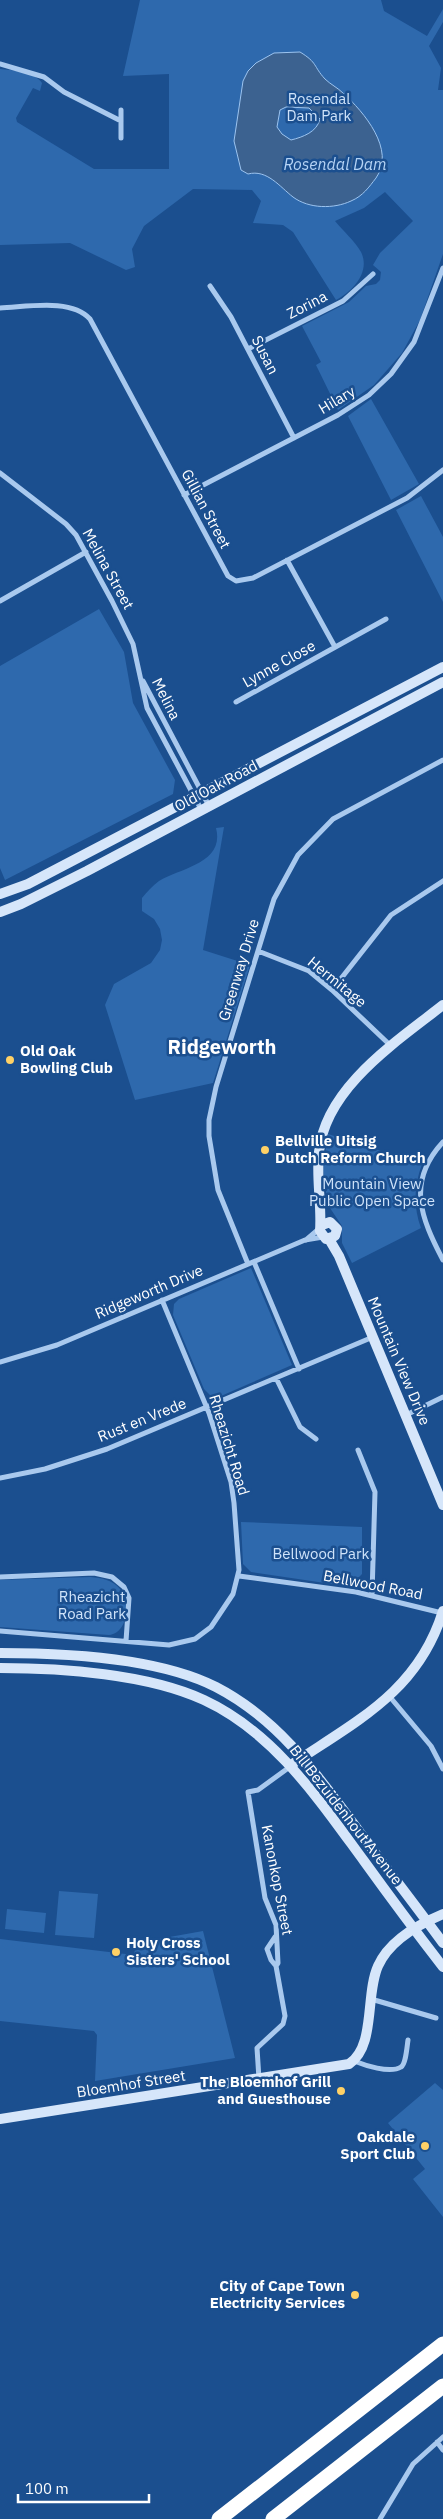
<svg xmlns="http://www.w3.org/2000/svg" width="443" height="2519" viewBox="0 0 443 2519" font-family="'IBM Plex Sans',sans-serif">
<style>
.green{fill:#2e69ad}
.water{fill:#3c6290;stroke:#9cc4f0;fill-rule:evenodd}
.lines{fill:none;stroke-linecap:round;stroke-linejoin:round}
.street{stroke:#a9c9ee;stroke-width:5}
.secondary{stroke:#d6e6fa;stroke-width:10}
.highway{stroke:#fff;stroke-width:15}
.poi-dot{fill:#ffd166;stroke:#1b4f8f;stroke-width:2}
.labels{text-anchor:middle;stroke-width:5;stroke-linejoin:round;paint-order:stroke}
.park-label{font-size:15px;fill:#cfe3fa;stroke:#1b4f8f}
.street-label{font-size:15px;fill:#fff;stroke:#1b4f8f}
.poi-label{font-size:15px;font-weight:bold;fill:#fff;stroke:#1b4f8f;text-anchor:start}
.water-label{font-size:16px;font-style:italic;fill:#b5d3f5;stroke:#1b4f8f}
.district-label{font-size:20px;font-weight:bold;fill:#fff;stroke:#1b4f8f}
</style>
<rect width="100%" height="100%" fill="#1b4f8f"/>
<path class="green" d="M140,0H381L384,11L427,36L443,9V22L429,46L441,68L438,90H443V254L420,320L402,353L374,385L338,410L316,365L321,362L302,326L349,302L366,286L376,284L380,280L381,272L373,265L380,253L413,221L385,192L364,208L335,221C343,231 355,241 361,252C371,272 352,292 336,300L293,232L283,225L253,223L261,201L252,190L193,189L144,226L132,249L135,267L126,270L70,243L0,245V69C12,70 35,72 42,83L40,91L33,88L16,118L17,122L94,169H169V74L123,76Z
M371,399L419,484L391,500L348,416Z
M421,496L443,537V602L396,510Z
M99,609L124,652L133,703L175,780L173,794L5,880L0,868V666Z
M224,827L203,950L250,965L213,1083L135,1100L105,1005L114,984L151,963L160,950L162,940L160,929L154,919L142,911V898C147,892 152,886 159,881C181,868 225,863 216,828Z
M328,1134L422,1164C414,1186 413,1206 421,1228L352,1263L342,1243V1226L330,1208L326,1192L323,1168Z
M251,1268L292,1365L221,1396H211L204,1389L173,1315L174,1304L179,1299Z
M241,1522L362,1527V1574L353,1583L352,1587L251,1572L243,1564Z
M91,1577C101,1578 113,1580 120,1589C131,1602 128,1633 109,1635L0,1627V1580Z
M59,1891L98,1894L94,1938L55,1935Z
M7,1909L46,1913L44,1933L5,1929Z
M203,1931L235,2058L95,2081L97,2035L94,2031L0,2021V1939L134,1955L136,1943Z
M435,2083L443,2090V2217L413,2179L425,2169L388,2123Z"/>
<path class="water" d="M300,52C318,63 313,66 325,79C330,84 338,88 343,93C364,112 396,150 376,178C369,187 363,196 351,201C334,209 309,209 293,197C280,187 267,169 248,174L241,170L234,141L243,81L248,71L256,63L274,53ZM286,107L309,108L320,119C317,132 303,137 291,140L282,134L277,127L280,110Z"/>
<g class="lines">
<path class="street" d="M0,64L44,77L64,92L121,121
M121,138V110
M210,286L231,317L294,438
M0,308C27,307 71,298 90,319L228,576L236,581L253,578L407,498L443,470
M248,349L343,301L373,274
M0,473L66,524L76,535L112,601L133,644L147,708L202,811
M184,495L338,415L369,395L391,374L414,342L443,268
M287,560L335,647
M0,601L86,552
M143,681L209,806
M236,702L386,619
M258,951L309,971L332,990L391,1046
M332,990L391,915L443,881
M443,1142C406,1182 421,1218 443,1260
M306,1240L320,1228
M254,1262L299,1369
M248,1264L218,1190L209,1136V1120L216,1087L274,899L298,855L333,819L443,760
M0,1362L57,1345L305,1240L323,1237
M276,1378L300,1427L316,1439
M406,1415L443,1397
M358,1450L375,1492L372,1595
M0,1478L45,1469L107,1449L373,1337
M239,1576L356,1592L442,1613
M0,1577L94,1573L112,1577L124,1587L129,1598L126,1641
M0,1631L169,1645L195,1639L211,1627L233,1594L239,1570L234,1503L231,1482L209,1413L162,1300
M390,1697L431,1746L443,1769
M275,1937L267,1949L271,1960L276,1966
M371,1999L436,2018
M354,2061C364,2065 390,2074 401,2067C406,2064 407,2046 408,2040
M259,2079L257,2048L283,2024L285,2016L276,1966L278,1963L276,1925L265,1898L248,1792L258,1790L291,1766
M437,2442L443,2450
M380,2519L413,2464L443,2437"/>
<path class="secondary" d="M0,894L28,884L443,667
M0,912L21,904L87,871L443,682
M322,1225L330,1222L337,1229L335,1236L326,1239L320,1231C322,1205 316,1179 319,1152C325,1088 396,1042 443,1005
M329,1239L339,1256L443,1505
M0,1653C64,1653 159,1658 216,1687C280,1720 319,1777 361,1834C388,1870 416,1906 443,1943
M0,1668C62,1668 148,1674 204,1700C275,1733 319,1800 364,1861C390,1897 416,1932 443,1967
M291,1765C356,1721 418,1692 443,1611
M0,2119L349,2064C376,2046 365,1995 378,1966C389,1941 419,1924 443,1914"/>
<path class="highway" d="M219,2519L443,2344
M273,2519L443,2386"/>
</g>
<g class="poi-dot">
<circle cx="10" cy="1060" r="5"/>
<circle cx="265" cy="1150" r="5"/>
<circle cx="116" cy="1952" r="5"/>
<circle cx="341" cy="2091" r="5"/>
<circle cx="425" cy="2146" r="5"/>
<circle cx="355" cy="2295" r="5"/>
</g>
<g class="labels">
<g class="park-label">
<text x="319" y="104">Rosendal<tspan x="319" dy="17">Dam Park</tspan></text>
<text x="372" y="1189">Mountain View<tspan x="372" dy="17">Public Open Space</tspan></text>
<text x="321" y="1559">Bellwood Park</text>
<text x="92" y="1602">Rheazicht<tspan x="92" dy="17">Road Park</tspan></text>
</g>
<g class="street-label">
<text transform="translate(307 305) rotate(-27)" y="5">Zorina</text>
<text transform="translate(265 355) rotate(63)" y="5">Susan</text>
<text transform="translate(337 400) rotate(-31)" y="5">Hilary</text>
<text transform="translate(206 509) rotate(62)" y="5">Gillian Street</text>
<text transform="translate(108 569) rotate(61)" y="5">Melina Street</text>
<text transform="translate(279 664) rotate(-29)" y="5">Lynne Close</text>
<text transform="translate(166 699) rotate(63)" y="5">Melina</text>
<text transform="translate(216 786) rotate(-28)" y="5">Old Oak Road</text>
<text transform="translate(239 970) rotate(-73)" y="5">Greenway Drive</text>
<text transform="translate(337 982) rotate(39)" y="5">Hermitage</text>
<text transform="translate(149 1292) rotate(-23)" y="5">Ridgeworth Drive</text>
<text transform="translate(399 1361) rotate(67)" y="5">Mountain View Drive</text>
<text transform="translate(142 1420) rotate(-22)" y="5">Rust en Vrede</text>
<text transform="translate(229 1445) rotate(73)" y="5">Rheazicht Road</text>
<text transform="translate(373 1585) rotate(11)" y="5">Bellwood Road</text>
<text transform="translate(346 1815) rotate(52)" y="5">Bill Bezuidenhout Avenue</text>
<text transform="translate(277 1880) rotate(79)" y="5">Kanonkop Street</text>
<text transform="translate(131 2084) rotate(-9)" y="5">Bloemhof Street</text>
</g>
<g class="poi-label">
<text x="20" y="1056">Old Oak<tspan x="20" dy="17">Bowling Club</tspan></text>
<text x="275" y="1146">Bellville Uitsig<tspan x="275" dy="17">Dutch Reform Church</tspan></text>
<text x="126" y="1948">Holy Cross<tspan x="126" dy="17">Sisters' School</tspan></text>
<text x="331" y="2087" text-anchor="end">The Bloemhof Grill<tspan x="331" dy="17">and Guesthouse</tspan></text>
<text x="415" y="2142" text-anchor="end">Oakdale<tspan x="415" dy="17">Sport Club</tspan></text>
<text x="345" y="2291" text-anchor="end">City of Cape Town<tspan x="345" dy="17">Electricity Services</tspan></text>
</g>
<g class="water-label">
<text x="335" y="170">Rosendal Dam</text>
</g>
<g class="district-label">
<text x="222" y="1054">Ridgeworth</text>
</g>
</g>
<path d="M18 2494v8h131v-8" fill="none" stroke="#ffffff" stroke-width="2.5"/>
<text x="25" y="2494" font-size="15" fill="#ffffff" stroke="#1b4f8f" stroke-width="4" paint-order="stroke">100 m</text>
</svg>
